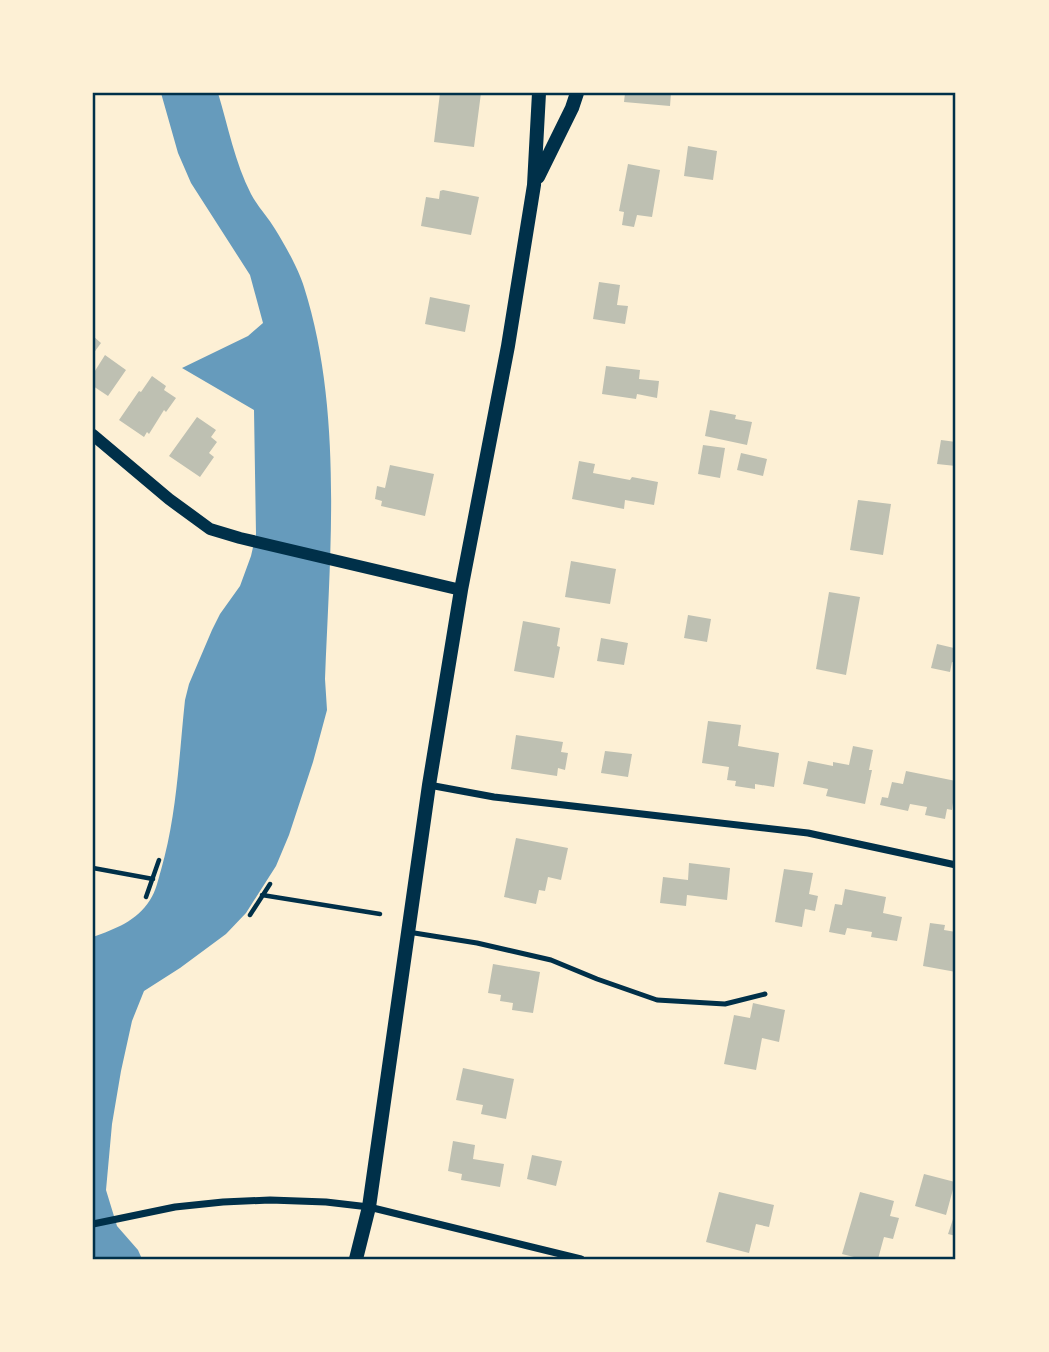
<svg xmlns="http://www.w3.org/2000/svg" width="1049" height="1352" viewBox="0 0 1049 1352" font-family="Manrope,sans-serif">
<style>
.water{fill:#669bbc}
.building{fill:#bec0b2}
.lines{fill:none;stroke-linecap:round;stroke-linejoin:round}
.path{stroke:#003049;stroke-width:4.5}
.service{stroke:#003049;stroke-width:5}
.minor{stroke:#003049;stroke-width:7}
.tertiary{stroke:#003049;stroke-width:12}
.secondary{stroke:#003049;stroke-width:14}
.neatline{fill:none;stroke:#003049;stroke-width:2.5}
</style>
<rect width="100%" height="100%" fill="#fdf0d5"/>
<path class="water" d="M161,93H218C228,126 235,163 251,194C258,207 268,217 275,229C285,245 299,270 304,287C343,410 330,551 325,679L327,710L313,762L289,835L276,866L246,913L226,934L180,968L144,991L132,1021L121,1071L112,1124L106,1190L117,1226L138,1250L142,1259H93V937C115,929 137,921 150,900C156,891 158,880 161,870C177,815 179,756 185,700L189,684L212,630L220,614L240,586L251,556L256,534L254,410L182,368L248,336L263,323L250,275L191,183L178,153Z"/>
<path class="building" d="M440,93H481L474,147L434,142Z
M625,93H671L670,106L624,102Z
M688,146L717,151L713,180L684,176Z
M628,164L660,170L652,217L637,215L634,227L622,225L624,212L619,211Z
M443,190L479,197L471,235L421,226L426,197L439,199L440,191Z
M599,282L620,285L617,305L628,306L625,324L593,319Z
M430,297L470,305L465,332L425,324Z
M93,336L101,343L93,354Z
M105,355L126,370L108,396L93,386V374Z
M606,366L640,370L639,379L659,381L657,398L637,394L636,399L602,394Z
M152,376L166,386L164,390L176,398L166,412L164,410L149,434L147,432L144,437L119,420L139,391L141,392Z
M710,410L736,415L735,419L752,422L747,445L705,436Z
M197,417L216,430L211,437L217,442L209,453L214,457L200,477L169,456Z
M941,440L956,442V466L937,464Z
M703,445L725,448L720,478L698,474Z
M741,453L767,459L763,476L737,470Z
M579,461L595,464L593,473L630,480L632,477L658,482L654,505L625,500L624,509L572,499Z
M390,465L434,474L425,516L381,506L382,501L375,499L377,486L385,488Z
M858,500L891,504L883,555L850,550Z
M571,561L616,569L610,604L565,597Z
M829,592L860,597L846,675L816,669Z
M688,615L711,619L707,642L684,638Z
M523,621L560,628L557,646L560,647L554,678L514,671Z
M601,638L628,643L624,665L597,661Z
M955,643L956,663L952,662L950,672L931,668L937,644L954,648Z
M708,721L741,725L738,746L779,753L774,787L755,784V789L735,786L736,781L727,780L729,767L702,763Z
M516,735L563,742L561,752L568,753L565,770L558,768L557,776L511,769Z
M853,746L873,750L869,770H872L865,804L826,796L828,789L803,784L808,761L833,766V762L849,765Z
M605,751L632,754L628,777L601,773Z
M906,771L956,781L952,810L947,809L945,819L925,815L927,807L910,804L908,811L880,805L882,797L888,798L892,782L903,784Z
M516,838L568,848L561,880L548,877L545,891L539,890L536,904L504,897Z
M689,863L730,868L727,900L687,895L686,906L660,903L663,877L688,880Z
M784,869L813,873L809,894L818,896L815,911L805,909L802,927L775,922Z
M845,889L886,897L883,913L902,917L897,941L871,937L872,932L847,928L845,935L829,932L835,904L842,905Z
M930,923L945,925L944,930L956,932V972L923,966Z
M493,964L540,972L533,1013L512,1010L513,1003L500,1001L501,995L488,993Z
M753,1003L785,1010L779,1042L762,1038L756,1070L724,1064L734,1015L750,1018Z
M463,1068L514,1079L506,1119L481,1114L483,1105L456,1100Z
M453,1141L475,1145L473,1159L504,1164L500,1187L461,1180L462,1174L448,1171Z
M532,1155L562,1161L556,1186L527,1179Z
M924,1174L955,1182L946,1215L915,1206Z
M719,1192L774,1205L769,1227L756,1224L749,1253L706,1242Z
M860,1192L894,1201L890,1216L899,1218L893,1239L884,1237L878,1259H862L842,1254Z
M956,1210V1236L948,1234Z"/>
<g class="lines">
<path class="path" d="M93,868L153,879
M262,895L380,914
M146,897L159,860
M250,915L270,884"/>
<path class="service" d="M408,932L477,943L551,960L597,979L657,1000L725,1004L765,994"/>
<path class="minor" d="M429,785L494,797L808,833L956,865
M93,1224L175,1207L223,1202L270,1200L326,1202L369,1207L581,1259"/>
<path class="tertiary" d="M93,435L169,499L210,529L240,538L461,590"/>
<path class="secondary" d="M538,177L572,108L577,93
M356,1259L369,1207L429,785L461,590L508,346L534,185L539,93"/>
</g>
<rect width="1049" height="1352" fill="none" stroke="#fdf0d5" stroke-width="189"/>
<rect x="94" y="94" width="860" height="1164" class="neatline"/>
</svg>
